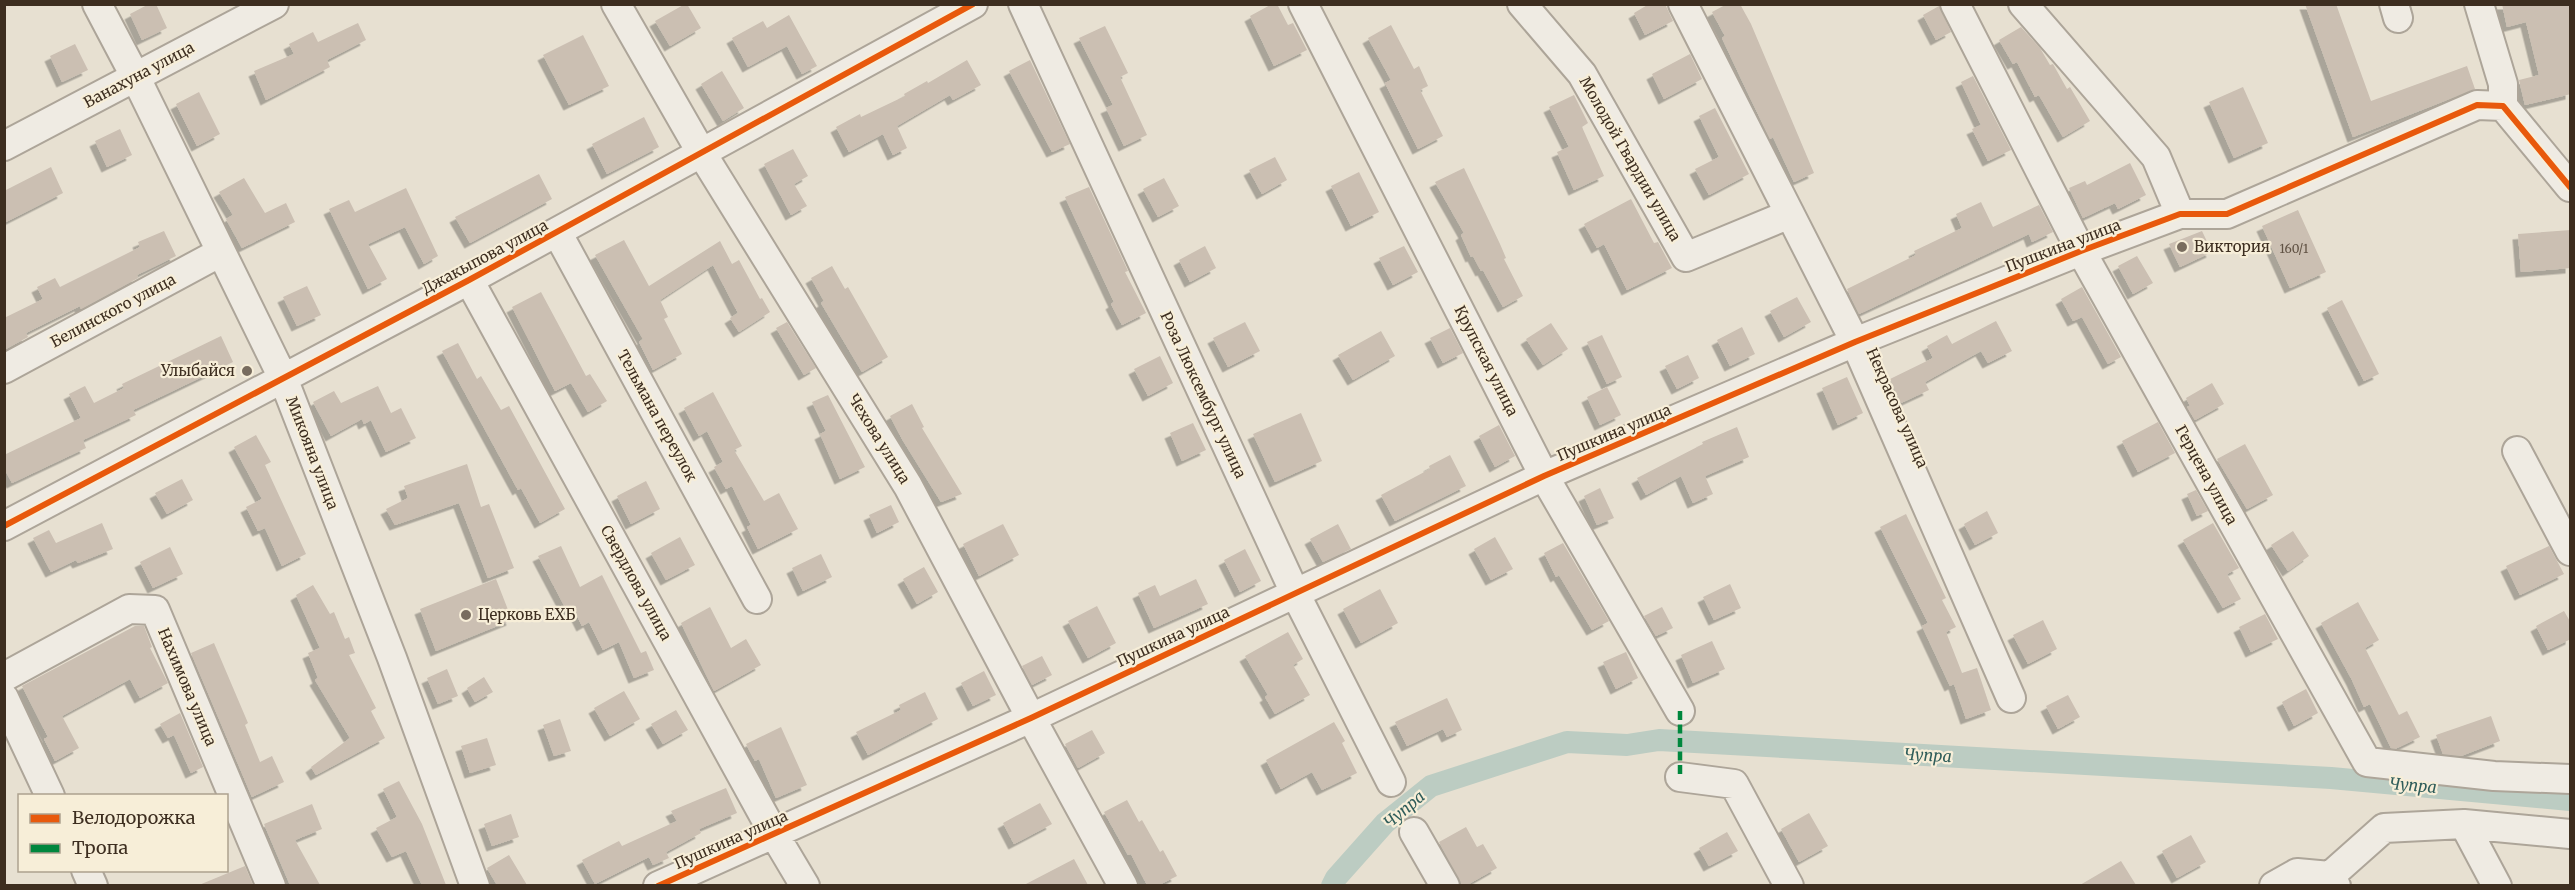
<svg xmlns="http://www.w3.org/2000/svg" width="2575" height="890" viewBox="0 0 2575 890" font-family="Merriweather,serif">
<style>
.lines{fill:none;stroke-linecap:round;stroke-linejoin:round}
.canal{stroke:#bcccc2;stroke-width:22}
.building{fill:#cbbfb2;filter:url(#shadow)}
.minor-casing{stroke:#ada599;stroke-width:32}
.minor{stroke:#efebe3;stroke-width:28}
.quiet{stroke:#00873e;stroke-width:4.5;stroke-dasharray:9 4.5;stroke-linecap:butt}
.cycleway-casing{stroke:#f7eed8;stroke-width:10}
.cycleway{stroke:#e8590c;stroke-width:6}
.poi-dot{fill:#786c5e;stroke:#f7eed8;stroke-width:2}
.labels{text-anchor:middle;stroke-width:4.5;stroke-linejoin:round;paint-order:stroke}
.number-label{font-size:12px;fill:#605244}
.street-label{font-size:15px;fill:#3d2e20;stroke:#f7eed8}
.poi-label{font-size:15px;fill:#3d2e20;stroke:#f7eed8;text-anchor:start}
.water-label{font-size:16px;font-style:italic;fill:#2f5d5a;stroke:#f7eed8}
</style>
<defs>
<filter id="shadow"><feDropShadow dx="-5.5" dy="5.5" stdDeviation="0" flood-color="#0004"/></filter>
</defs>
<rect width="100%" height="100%" fill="#e7e0d1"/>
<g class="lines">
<path class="canal" d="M1332,886L1336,878L1385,823L1431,786L1567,742L1627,745L1659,740L2331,778L2570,800"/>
</g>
<path class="building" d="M149,4H156L167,28L142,40L130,14Z
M685,4H687L701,28L670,46L655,21Z
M1272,4H1277L1288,25L1293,23L1307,50L1274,66L1250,16Z
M1649,4H1665L1673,21L1645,35L1634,13Z
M1727,4H1740L1751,24L1814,173L1794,182L1773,137L1770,139L1744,85L1722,38L1725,36L1712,12Z
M2305,4H2336L2371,101L2467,66L2475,89L2353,137Z
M2502,4H2571V94L2525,105L2519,80L2539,75L2526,22L2507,27Z
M1939,6L1951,32L1936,40L1923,15Z
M789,15L817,66L802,74L787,46L748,67L732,38L763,21L767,28Z
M358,23L366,40L327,60L330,67L266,100L254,71L294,54L289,44L313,32L318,42Z
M1391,25L1414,69L1419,66L1428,86L1420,90L1443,136L1418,149L1385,83L1391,80L1368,38Z
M1105,26L1128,73L1120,77L1147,135L1124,146L1106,108L1113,105L1079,38Z
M2021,27L2040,48L2050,65L2053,64L2067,89L2070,87L2090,121L2063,137L2039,95L2035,97L2017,62L2013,64L1999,40Z
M583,35L609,86L569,105L543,55Z
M75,44L88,70L62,82L50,56Z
M1690,54L1702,79L1664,99L1652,74Z
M967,60L981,85L953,100L950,95L897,126L907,148L893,155L883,134L849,152L836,127L860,114L861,117L905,96L904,94L927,81L928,83Z
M1030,60L1070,144L1052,152L1009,71Z
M722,71L744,108L723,121L701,84Z
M1973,76L2011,150L1988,161L1972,129L1981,125L1961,82Z
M2243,87L2268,143L2234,158L2209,102Z
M199,92L220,134L197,146L176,104Z
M1574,95L1588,123L1582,127L1604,176L1574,190L1557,152L1569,147L1549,107Z
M1715,108L1749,174L1709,195L1695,169L1719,157L1699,116Z
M644,117L659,147L607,174L592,144Z
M120,129L132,155L107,167L95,141Z
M793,149L808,176L794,184L807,206L791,215L764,164Z
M1275,157L1287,180L1262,194L1249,170Z
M2130,163L2146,195L2118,209L2115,203L2083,218L2069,188L2085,181L2087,185Z
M51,167L63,193L4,223V191Z
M1464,168L1500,244L1506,258L1504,259L1523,296L1503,307L1483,270L1481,271L1473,256L1471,257L1461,235L1464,233L1435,182Z
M1359,172L1379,212L1351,226L1331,186Z
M539,174L552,199L470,243L455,217Z
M244,178L265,213L286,203L295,222L242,248L226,219L233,215L219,192Z
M1164,178L1179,206L1158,217L1143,189Z
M1089,187L1128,271L1125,272L1146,313L1122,325L1111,304L1114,302L1065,197Z
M406,188L438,256L424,264L405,227L368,244L387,279L368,289L329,209L349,200L355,212Z
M1631,199L1654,243L1658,242L1672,268L1627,290L1604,244L1597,248L1584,224Z
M1981,202L1993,227L2039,205L2053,232L2032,242L2029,234L1859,314L1847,289L1916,255L1914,251L1962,228L1956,214Z
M2298,210L2326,272L2290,288L2262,226Z
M2571,230V268L2521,272L2518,234Z
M164,231L176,256L137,275L138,278L81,309L80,306L26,333L28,337L4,350V318L43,299L37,287L55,278L60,287L140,247L138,242Z
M2202,231L2212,252L2180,267L2169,244Z
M624,240L649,286L720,241L732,264L739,260L760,299L762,298L770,312L739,332L730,318L738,313L713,265L660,300L668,317L664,319L682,354L653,370L639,342L643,339L595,255Z
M1205,246L1216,268L1190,282L1179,260Z
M1404,246L1418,272L1393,285L1379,258Z
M2137,256L2153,283L2133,294L2118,266Z
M832,266L845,289L848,287L888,357L862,372L821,303L824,301L811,278Z
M307,286L321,315L297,326L283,297Z
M2082,287L2121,357L2108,364L2082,317L2073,321L2061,299Z
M541,292L586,376L590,374L607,401L588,412L571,383L555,391L512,307Z
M1797,297L1811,322L1784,337L1770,311Z
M2342,300L2379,374L2364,381L2327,308Z
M1996,321L2012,351L1988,363L1981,351L1925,382L1929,390L1901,403L1890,379L1933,358L1927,346L1947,335L1952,344Z
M787,322L816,368L804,375L776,328Z
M1245,322L1260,351L1228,367L1213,338Z
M1551,323L1568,349L1543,365L1526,339Z
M1742,327L1755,354L1730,366L1717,340Z
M1450,328L1463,353L1443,363L1430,338Z
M1381,331L1395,356L1353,380L1338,355Z
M1602,335L1622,377L1607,384L1587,342Z
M221,336L233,362L133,410L136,415L83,440L86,448L12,483L4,468V455L81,418L69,394L85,386L94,403L124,388L122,384Z
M458,343L477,379L481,376L501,410L509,406L565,509L540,523L521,488L518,490L442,351Z
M1688,355L1699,378L1677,389L1665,366Z
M1160,356L1173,383L1148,396L1134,369Z
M1847,377L1863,413L1838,425L1822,388Z
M2212,383L2224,404L2195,420L2187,407L2190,406L2186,398Z
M378,386L391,413L401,408L416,438L386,452L371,420L364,424L362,419L331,436L313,402L334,391L341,403Z
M1607,387L1621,415L1600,425L1587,397Z
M713,392L742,446L734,450L764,501L779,493L798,529L758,549L747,527L751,525L732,486L726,489L714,467L723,462L707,431L699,436L684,408Z
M828,395L865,467L840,479L820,434L826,431L812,402Z
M912,404L924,427L922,428L962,494L941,502L902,439L890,416Z
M1301,413L1322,461L1275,482L1253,434Z
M2158,422L2175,453L2138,472L2122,441Z
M1193,423L1206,450L1182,461L1170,433Z
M1499,425L1515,456L1495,467L1479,436Z
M1737,427L1749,457L1705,476L1713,494L1693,503L1681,476L1646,495L1637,478L1703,444L1702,442Z
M256,435L271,462L265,465L306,554L282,566L265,528L258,531L246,507L262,499L234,447Z
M2245,444L2273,495L2247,509L2217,459Z
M1450,455L1466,486L1395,521L1381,495L1430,469L1429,466Z
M467,464L481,507L489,504L514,568L488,578L459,503L395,525L386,509L408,498L404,486Z
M182,479L193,500L167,514L155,493Z
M646,481L660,509L631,524L617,496Z
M1600,488L1614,518L1597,525L1584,496Z
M2196,490L2208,511L2197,516L2187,494Z
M891,505L899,522L877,533L869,515Z
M1987,511L1998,533L1975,545L1964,524Z
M1906,514L1946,598L1942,600L1956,627L1946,632L1962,673L1977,668L1991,710L1966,719L1954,684L1950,686L1922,626L1928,623L1880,527Z
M102,523L113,549L78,563L76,560L51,572L33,538L49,530L56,543Z
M2213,523L2239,568L2227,574L2241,599L2223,608L2183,540Z
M1003,524L1019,555L979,576L963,544Z
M1338,524L1351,549L1323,562L1310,539Z
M2293,531L2309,556L2288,571L2271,545Z
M680,537L695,565L666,580L651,553Z
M1495,537L1513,569L1491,580L1474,549Z
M1563,543L1609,621L1592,630L1559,575L1556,577L1544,553Z
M561,546L580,587L602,575L641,653L646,651L654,670L634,678L619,642L603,650L589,622L582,626L573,608L567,611L538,556Z
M2549,546L2564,574L2520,595L2506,566Z
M170,547L183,574L153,588L140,562Z
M1245,549L1261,581L1240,592L1224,560Z
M821,554L832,577L803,591L792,568Z
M924,567L938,592L917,604L903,579Z
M496,579L512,620L436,651L420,609Z
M1196,579L1208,604L1154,628L1138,593L1155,585L1160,596Z
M1730,584L1741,608L1714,620L1703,597Z
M313,585L330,614L334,612L345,639L349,637L355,653L349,655L376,708L371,711L385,738L316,775L311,767L350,738L315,680L318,678L308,653L320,648L296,595Z
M1380,589L1398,623L1361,643L1343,609Z
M2358,602L2379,640L2365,648L2399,715L2407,711L2420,737L2395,749L2391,748L2370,704L2364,707L2352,680L2321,623Z
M1097,606L1116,643L1088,658L1068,621Z
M710,607L731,648L746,639L761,665L714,691L681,623Z
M1662,607L1673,628L1656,636L1644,616Z
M2564,611L2571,623V639L2548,650L2536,626Z
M2265,614L2278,639L2251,652L2239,627Z
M2043,620L2057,649L2028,664L2013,635Z
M135,626H144L152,647L150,648L168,683L140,698L130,679L62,716L79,748L55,761L44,739L48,737L22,686Z
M1288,632L1303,659L1293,665L1310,695L1275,714L1265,697L1268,695L1245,656Z
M1712,641L1725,669L1693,683L1681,655Z
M214,643L248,723L245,725L260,762L272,756L284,782L252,797L191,653Z
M1626,652L1638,678L1616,689L1603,662Z
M1042,656L1052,675L1032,685L1022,666Z
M447,669L458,696L438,704L427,678Z
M984,671L996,695L973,706L961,683Z
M484,677L493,692L475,702L467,688Z
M2306,689L2318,713L2294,726L2282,702Z
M624,691L640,719L610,736L594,708Z
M925,692L938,719L868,755L856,732L901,710L899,705Z
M2068,695L2080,717L2058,729L2046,706Z
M1447,698L1462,730L1447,737L1443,729L1407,746L1395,722Z
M676,710L688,730L663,744L651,724Z
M180,713L203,767L191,773L174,735L168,738L160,724Z
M2491,716L2500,741L2461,756L2443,754L2436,735Z
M560,719L571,751L554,756L543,725Z
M1334,722L1345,741L1342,743L1357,773L1322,790L1312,772L1281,789L1266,760Z
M781,727L807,785L776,798L759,759L755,761L746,744Z
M1092,730L1105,753L1078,768L1065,744Z
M487,738L496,765L470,773L461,746Z
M399,781L422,824L446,885H422L406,851L392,857L376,828L397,817L383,789Z
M726,788L737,813L699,829L701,833L666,852L669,858L653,865L649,857L595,884L582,860L619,841L622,846L677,821L671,811Z
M1127,800L1139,822L1142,820L1160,852L1163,850L1177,876L1159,885H1147L1131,854L1128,855L1104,812Z
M1040,803L1052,824L1014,844L1003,823Z
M312,804L322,829L295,840L320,885H290L264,824Z
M1809,813L1828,846L1799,862L1781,829Z
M511,814L519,837L492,846L484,824Z
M1466,827L1477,847L1483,844L1497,868L1467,885H1462L1439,842Z
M1727,832L1738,851L1709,866L1699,848Z
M2191,835L2206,862L2177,878L2162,851Z
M509,855L527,885H497L487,868Z
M1074,859L1088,885H1024Z
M2121,861L2136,885H2080Z
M245,866L253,885H199Z"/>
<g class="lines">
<g class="minor-casing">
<path id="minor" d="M97,4L135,76L283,378L392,658L475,886
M616,4L701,152L908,486L1031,718L1123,886
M1023,4L1295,593L1391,782
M1303,4L1544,476L1680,711
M1522,4L1582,74L1686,257L1790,214
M1683,4L1855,342L2011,698
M1955,4L2081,251L2367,762L2494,776L2570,779
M2023,4L2156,157L2180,214
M2394,4L2398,18
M2479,4L2503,84V106
M4,146L274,4
M557,232L757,599
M469,280L774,834L805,886
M4,369L221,252
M2517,451L2570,551
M4,526L469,280L973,4
M4,677L129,609L155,610L271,886
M4,698L50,796
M1680,777L1734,784L1789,886
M2464,824L2497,886
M1414,832L1445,886
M86,870L93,886
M2330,876L2384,828L2464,824L2570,834
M658,886L1031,718L1544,476L1855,342L2081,251L2180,214H2227L2477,105L2503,106L2570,187
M2274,886L2297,873L2330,876L2336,886"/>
</g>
<use href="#minor" class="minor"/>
<path class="quiet" d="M1680,711V777"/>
<g class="cycleway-casing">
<path id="cycleway" d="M4,526L469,280L973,4
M658,886L1031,718L1544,476L1855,342L2081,251L2180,214H2227L2477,105L2503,106L2570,187"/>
</g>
<use href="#cycleway" class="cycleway"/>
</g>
<g class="poi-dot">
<circle cx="2182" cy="247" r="6"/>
<circle cx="247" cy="371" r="6"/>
<circle cx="466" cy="615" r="6"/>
</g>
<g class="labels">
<g class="number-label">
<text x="2294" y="253">160/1</text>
</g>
<g class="street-label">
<text transform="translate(139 75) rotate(-28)" y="5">Ванахуна улица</text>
<text transform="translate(1630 159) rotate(60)" y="5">Молодой Гвардии улица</text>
<text transform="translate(2063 246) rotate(-21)" y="5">Пушкина улица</text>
<text transform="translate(485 257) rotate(-28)" y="5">Джакыпова улица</text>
<text transform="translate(113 311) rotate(-28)" y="5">Белинского улица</text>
<text transform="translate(1486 361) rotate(63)" y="5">Крупская улица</text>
<text transform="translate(1203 395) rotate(65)" y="5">Роза Люксембург улица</text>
<text transform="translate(1897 408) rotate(66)" y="5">Некрасова улица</text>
<text transform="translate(657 416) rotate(61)" y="5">Тельмана переулок</text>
<text transform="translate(1614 433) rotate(-23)" y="5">Пушкина улица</text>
<text transform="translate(879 439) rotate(58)" y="5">Чехова улица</text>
<text transform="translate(312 453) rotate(69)" y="5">Микояна улица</text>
<text transform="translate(2206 475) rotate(61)" y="5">Герцена улица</text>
<text transform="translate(636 583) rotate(61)" y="5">Свердлова улица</text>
<text transform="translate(1173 637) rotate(-25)" y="5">Пушкина улица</text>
<text transform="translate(187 687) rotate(67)" y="5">Нахимова улица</text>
<text transform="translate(731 840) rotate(-24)" y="5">Пушкина улица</text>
</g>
<g class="poi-label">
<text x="2194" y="252">Виктория</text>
<text x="235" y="376" text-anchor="end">Улыбайся</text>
<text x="478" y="620">Церковь ЕХБ</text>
</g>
<g class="water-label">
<text transform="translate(1928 755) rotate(3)" y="6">Чупра</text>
<text transform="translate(2413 785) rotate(5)" y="6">Чупра</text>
<text transform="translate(1404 809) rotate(-40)" y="6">Чупра</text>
</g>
</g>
<rect width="2575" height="890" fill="none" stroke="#3d2e20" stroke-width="12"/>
<rect x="18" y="794" width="210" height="78" fill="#f7eed8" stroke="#ada18e" stroke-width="1.5"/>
<rect x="30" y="814" width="30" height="9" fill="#e8590c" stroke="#ada18e" stroke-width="1.5"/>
<text x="72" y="824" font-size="18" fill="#3d2e20">Велодорожка</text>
<rect x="30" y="844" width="30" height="9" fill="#00873e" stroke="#ada18e" stroke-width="1.5"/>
<text x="72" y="854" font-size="18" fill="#3d2e20">Тропа</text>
</svg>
